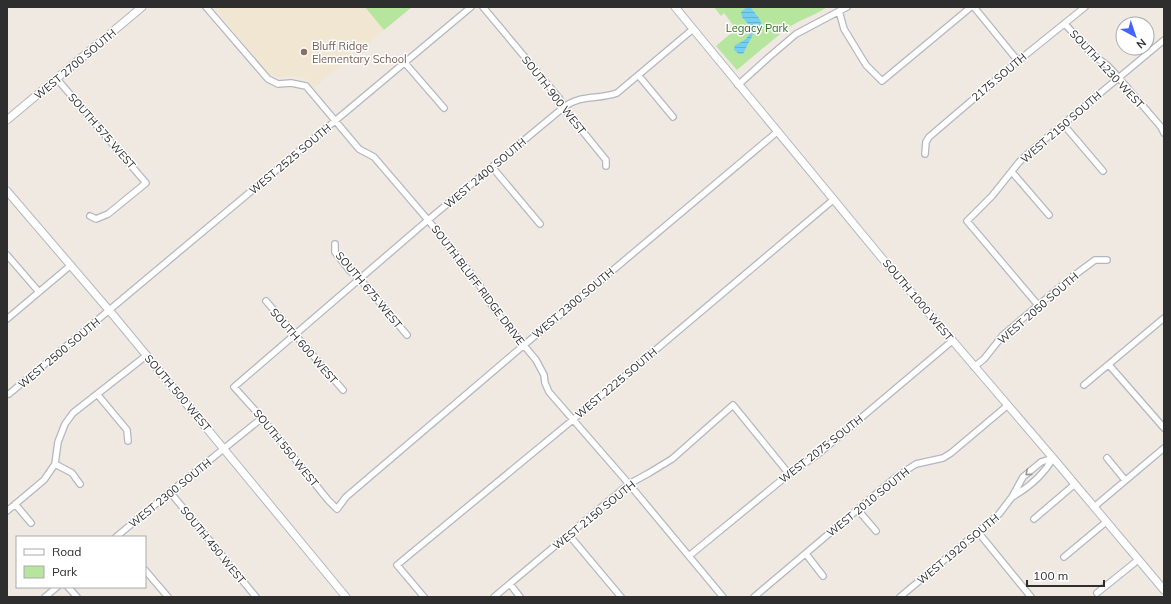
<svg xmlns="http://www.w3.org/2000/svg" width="1171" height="604" viewBox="0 0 1171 604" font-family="Mulish,sans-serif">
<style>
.education{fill:#f0e6d1}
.park{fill:#b6e59e}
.water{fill:url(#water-rules)}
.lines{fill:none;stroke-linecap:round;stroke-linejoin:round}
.street-casing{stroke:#b4b7c1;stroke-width:8}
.secondary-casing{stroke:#b4b7c1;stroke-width:9}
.street{stroke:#fff;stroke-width:5.5}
.secondary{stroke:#fff;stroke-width:7}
.oneway{stroke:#969696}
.education-dot{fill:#8d6e63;stroke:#fff;stroke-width:1.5}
.labels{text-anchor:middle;stroke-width:3;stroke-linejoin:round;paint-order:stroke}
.park-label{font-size:11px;fill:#2c6e1b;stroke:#fff}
.education-label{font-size:11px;fill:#785e54;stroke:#fff;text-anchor:start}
.street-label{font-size:11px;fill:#2e2e2e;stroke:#fff}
</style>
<defs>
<pattern id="water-rules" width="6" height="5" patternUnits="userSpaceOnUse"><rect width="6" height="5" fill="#75cff0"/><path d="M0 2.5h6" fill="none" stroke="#66b2ce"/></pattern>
</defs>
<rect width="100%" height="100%" fill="#efe9e1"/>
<path class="education" d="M214,7H365L384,30L313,88L306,79L294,76L279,77L268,74Z"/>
<path class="park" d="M365,7H412L384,30Z
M714,7H827C815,16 800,19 788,28C771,41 754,56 737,70L716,46L736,29L724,13L721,16Z"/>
<path class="water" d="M747,7L751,8C757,16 765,22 760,32H754L743,54H739L734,50L735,45C744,41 750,38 751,27L742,17L741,12Z"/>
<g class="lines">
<g class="street-casing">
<path id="street" d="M206,7L268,79L278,84L291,83L306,86L359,149L374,157L428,220L477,281L494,309L536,360L544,375L545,383L549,392L629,484L723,597
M483,7L559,98L567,112L606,160V166
M974,7L1018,61
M839,11L844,29L866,65L882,81L971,7
M1065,24L1092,54L1108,66L1119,78L1161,127L1164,133
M693,29L617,93C598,100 581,94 564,107L428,220L234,387L262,418L328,500L337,509L346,497L524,345L777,132
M405,63L444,108
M639,76L673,117
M57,79L146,183L108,214L96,219L90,216
M738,85L769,57L796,34L847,7
M1063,124L1103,171
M925,154L926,142L929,137L1018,61L1085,7
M492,167L540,224
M1012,172L1049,215
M335,244V252L350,271L360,279L407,335
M7,255L39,292
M266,301L343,390
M1038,305L967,221L992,196L1020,161L1032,150L1164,40
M7,319L71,265
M1109,365L1164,428
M974,367L984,359L1003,335L1072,277L1095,260H1107
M1084,385L1164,318
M9,394L471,7
M97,394L127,430L128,441
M1107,458L1125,480
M55,464L72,473L80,484
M170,492L256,597
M1012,497C1028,488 1044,474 1053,458
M15,504L31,523
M1094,507L1164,448
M858,510L876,531
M7,511L44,480L55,464L58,442L65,424L73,413L147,355
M1034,519L1075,484
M978,532L1031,597
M569,535L621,597
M116,537L170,492L262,418
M806,554L823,576
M689,556L789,474L817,455L952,341
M1064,557L1106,522
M145,570L168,597
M510,584L520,597
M68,587L77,597
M1097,593L1138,560
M45,597L57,587
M424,597L397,565L569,423L833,200
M494,597L629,484L649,473L672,459L733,405L789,474
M754,597L896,477L916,464L943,458L951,453L1008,405
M900,597L999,514L1012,497L1023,477L1041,462L1053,458"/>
</g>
<g class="secondary-casing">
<path id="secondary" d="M675,7L881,257L1053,458L1164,590
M7,120L142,7
M7,191L114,316L346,597"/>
</g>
<use href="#street" class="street"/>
<use href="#secondary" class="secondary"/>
</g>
<defs><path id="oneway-chevron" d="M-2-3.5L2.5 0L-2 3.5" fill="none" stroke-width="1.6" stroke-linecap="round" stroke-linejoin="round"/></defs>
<use class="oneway" href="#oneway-chevron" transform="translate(1028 473) rotate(140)"/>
<circle class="education-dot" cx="304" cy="52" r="4"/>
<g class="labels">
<g class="park-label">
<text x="757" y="32">Legacy Park</text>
</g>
<g class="education-label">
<text x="312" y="50">Bluff Ridge<tspan x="312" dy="13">Elementary School</tspan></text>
</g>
<g class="street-label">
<text transform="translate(75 64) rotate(-40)" y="4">WEST 2700 SOUTH</text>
<text transform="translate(1107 69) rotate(47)" y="4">SOUTH 1230 WEST</text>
<text transform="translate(999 77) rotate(-40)" y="4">2175 SOUTH</text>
<text transform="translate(554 95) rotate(52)" y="4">SOUTH 900 WEST</text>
<text transform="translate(1061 127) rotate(-41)" y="4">WEST 2150 SOUTH</text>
<text transform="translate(102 131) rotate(49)" y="4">SOUTH 575 WEST</text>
<text transform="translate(290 159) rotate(-40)" y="4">WEST 2525 SOUTH</text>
<text transform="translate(485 173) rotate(-40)" y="4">WEST 2400 SOUTH</text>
<text transform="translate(478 285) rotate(53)" y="4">SOUTH BLUFF RIDGE DRIVE</text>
<text transform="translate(369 290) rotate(50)" y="4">SOUTH 675 WEST</text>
<text transform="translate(918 300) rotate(50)" y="4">SOUTH 1000 WEST</text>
<text transform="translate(573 303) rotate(-40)" y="4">WEST 2300 SOUTH</text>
<text transform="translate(1038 308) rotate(-41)" y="4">WEST 2050 SOUTH</text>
<text transform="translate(304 346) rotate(49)" y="4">SOUTH 600 WEST</text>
<text transform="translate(59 353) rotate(-40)" y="4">WEST 2500 SOUTH</text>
<text transform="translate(616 383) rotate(-40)" y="4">WEST 2225 SOUTH</text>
<text transform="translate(178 393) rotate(50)" y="4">SOUTH 500 WEST</text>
<text transform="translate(286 448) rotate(51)" y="4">SOUTH 550 WEST</text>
<text transform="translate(821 449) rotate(-38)" y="4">WEST 2075 SOUTH</text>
<text transform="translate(170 493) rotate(-39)" y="4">WEST 2300 SOUTH</text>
<text transform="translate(868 502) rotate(-39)" y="4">WEST 2010 SOUTH</text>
<text transform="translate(594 515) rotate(-39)" y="4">WEST 2150 SOUTH</text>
<text transform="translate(213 545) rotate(51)" y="4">SOUTH 450 WEST</text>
<text transform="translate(958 549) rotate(-40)" y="4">WEST 1920 SOUTH</text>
</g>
</g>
<rect width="1171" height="604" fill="none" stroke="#2e2e2e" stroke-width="16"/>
<rect x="16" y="536" width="130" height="52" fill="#ffffff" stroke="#ababab"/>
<rect x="24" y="549" width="20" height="6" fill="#ffffff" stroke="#ababab"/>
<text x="52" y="556" font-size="12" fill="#2e2e2e">Road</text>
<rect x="24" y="566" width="20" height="12" fill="#b6e59e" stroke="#ababab"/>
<text x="52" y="576" font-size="12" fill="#2e2e2e">Park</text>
<g transform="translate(1135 36) rotate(140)"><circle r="19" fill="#ffffff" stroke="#ababab"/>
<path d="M0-3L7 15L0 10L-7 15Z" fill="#4264fb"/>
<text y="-6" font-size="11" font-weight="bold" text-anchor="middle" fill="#2e2e2e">N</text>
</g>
<path d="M1027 580v6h77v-6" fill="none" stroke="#2e2e2e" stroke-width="2"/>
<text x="1033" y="580" font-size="12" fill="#2e2e2e" stroke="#ffffff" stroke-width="3" paint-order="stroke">100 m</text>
</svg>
